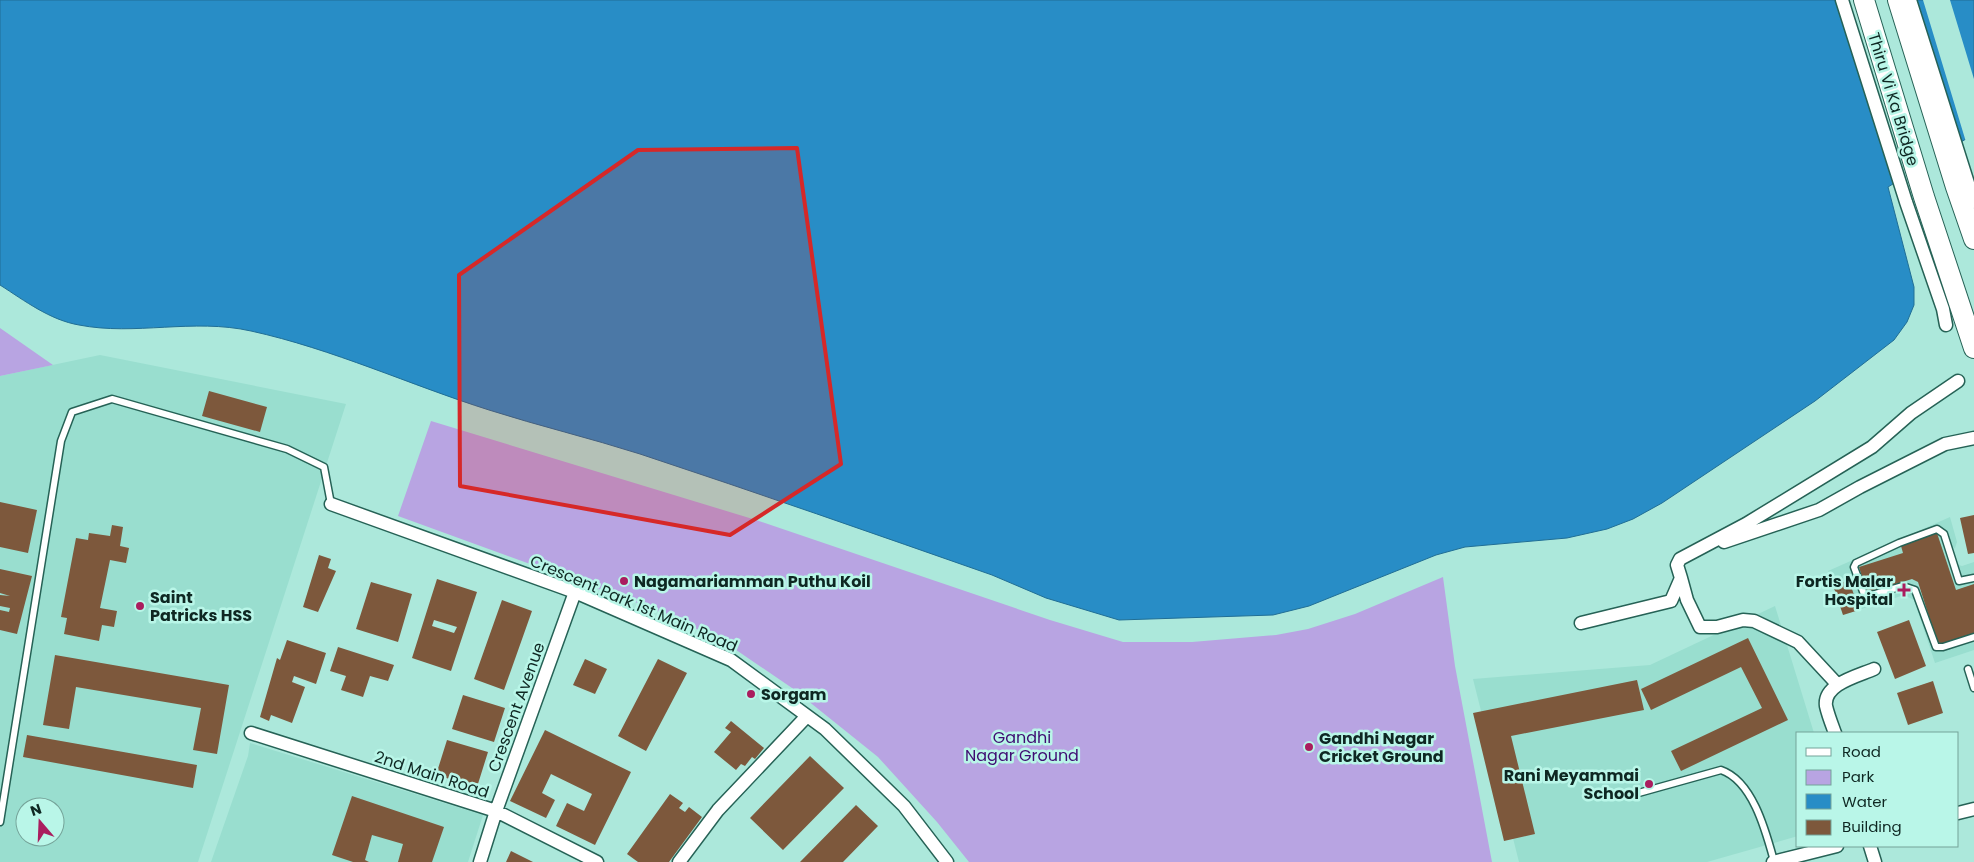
<svg xmlns="http://www.w3.org/2000/svg" width="1974" height="862" viewBox="0 0 1974 862" font-family="Poppins,sans-serif">
<style>
.built{fill:#99decf;fill-rule:evenodd}
.green{fill:#b8a4e2}
.water{fill:#288dc6;stroke:#206e95}
.pier{fill:#ace8db}
.building{fill:#7d583c;fill-rule:evenodd}
.lines{fill:none;stroke-linecap:round;stroke-linejoin:round}
.lane-casing{stroke:#266256;stroke-width:9}
.street-casing{stroke:#266256;stroke-width:15}
.primary-casing{stroke:#266256;stroke-width:22}
.lane{stroke:#fff;stroke-width:6}
.street{stroke:#fff;stroke-width:12}
.primary{stroke:#fff;stroke-width:20}
.marked{fill:#d62828;fill-opacity:0.2;stroke:#d62828;stroke-width:4;stroke-linejoin:round}
.poi-dot{fill:#aa1d5e;stroke:#b9f6e8;stroke-width:2}
.labels{text-anchor:middle;stroke-width:5;stroke-linejoin:round;paint-order:stroke}
.street-label{font-size:16px;fill:#0e2722;stroke:#b9f6e8}
.poi-label{font-size:16px;font-weight:bold;fill:#0e2722;stroke:#b9f6e8;text-anchor:start}
.park-label{font-size:16px;fill:#3f0c72;stroke:#b9f6e8}
</style>
<rect width="100%" height="100%" fill="#ace8db"/>
<path class="built" d="M100,355L346,404L198,862H0V376ZM25,807H55V837H25Z
M1950,517L1957,542L1955,548L1951,549L1956,564L1962,566L1974,562V650L1935,663L1914,600L1904,595L1843,615L1828,571Z
M1775,606L1814,733H1798V836L1707,862H1519L1473,679L1650,665Z
M250,743L483,815L468,862H211L248,756Z"/>
<path class="green" d="M0,328L53,365L0,376Z
M431,421L756,520L1050,620L1123,642H1192L1276,635L1308,629L1355,614L1443,577L1455,666L1492,862H969L937,822L878,757L792,688L723,641L646,606L398,516Z"/>
<path class="water" d="M0,0H1974V134L1888,187L1914,287V305L1907,322L1894,340L1815,401L1662,503L1633,519L1607,529L1567,538L1465,547L1436,555L1309,606L1273,615L1119,620L1046,598L992,575C875,534 758,493 640,454C590,438 539,426 489,410C410,385 333,349 251,331C193,318 135,336 79,325C50,320 25,301 0,285Z"/>
<path class="pier" d="M1838,0H1917L1962,144L1894,186Z
M1923,0H1950L1974,79V137L1966,142Z"/>
<path class="building" d="M209,391L267,407L260,432L202,416Z
M0,502L37,510L28,553L0,547Z
M1974,515V553L1968,554L1960,518Z
M112,525L123,527L120,546L129,548L126,563L110,560L100,608L117,611L114,627L102,625L99,641L64,634L67,618L61,617L76,538L88,540L89,533L110,536Z
M1937,533L1956,590L1974,584V633L1938,645L1918,582L1912,579L1867,593L1859,567L1903,553L1901,546Z
M319,555L331,559L328,568L336,571L318,612L303,607Z
M0,569L32,576L17,634L0,630V610L9,612L10,608L0,606V595L10,596L0,593Z
M437,579L477,592L451,671L412,658ZM434,620L457,627L454,633L432,626Z
M1849,580L1859,610L1843,615L1833,585Z
M371,582L412,594L398,642L356,629Z
M502,600L532,611L504,690L474,679Z
M1909,620L1926,666L1895,679L1877,632Z
M1748,638L1788,720L1681,771L1671,751L1762,708L1741,667L1651,710L1641,689Z
M287,640L326,653L316,684L294,676L292,682L305,687L292,723L271,715L269,721L260,717L277,658L280,660Z
M338,647L394,665L388,681L370,676L363,697L341,690L346,676L330,671Z
M55,655L229,685L217,754L193,750L201,708L76,687L69,729L43,725Z
M585,659L607,669L595,694L573,685Z
M658,659L687,673L646,751L618,736Z
M1637,680L1644,710L1511,736L1535,834L1504,841L1473,713Z
M1933,681L1943,713L1908,725L1897,693Z
M463,695L505,708L494,742L452,729Z
M731,721L764,748L755,759L752,757L745,766L741,764L736,770L714,752L731,732L725,728Z
M545,730L631,772L595,845L556,826L567,803L584,811L592,794L551,774L542,793L555,800L546,818L510,801Z
M27,735L197,765L193,788L23,757Z
M447,740L488,752L477,787L436,775Z
M810,756L844,788L783,850L750,818Z
M670,794L683,803L679,808L685,812L689,807L702,817L669,862H638L627,854Z
M352,796L444,827L432,862H398L403,844L372,835L365,860L369,862H353L332,855Z
M856,805L878,826L843,862H800Z
M511,851L533,862H506Z"/>
<g class="lines">
<g class="lane-casing">
<path id="lane" d="M1974,578L1959,581L1944,534L1937,529L1899,543L1856,563L1854,567L1865,597L1903,586L1915,590L1936,647H1943L1974,637
M1968,669L1974,688
M1635,794L1721,770C1753,781 1766,832 1774,861
M0,822L61,441L72,412L112,399L287,449L324,467L331,504"/>
</g>
<g class="street-casing">
<path id="street" d="M1842,0L1906,202L1943,309L1946,325
M1910,0L1974,202
M331,504L575,592L731,660L825,729L904,806L947,862
M1724,542L1819,510L1860,487L1945,444L1974,438
M1681,578L1687,600L1700,627H1717L1743,620L1754,621L1798,642L1837,684
M1581,623L1671,601L1681,578L1677,565L1680,559L1746,524L1872,447L1911,413L1958,381
M251,733L496,811L597,862
M1835,733C1832,725 1828,715 1826,706C1823,684 1858,676 1874,669
M1958,813L1974,809
M1870,846L1875,862
M480,862L496,811L575,592
M679,862L718,810L807,716
M1773,862L1837,846"/>
</g>
<g class="primary-casing">
<path id="primary" d="M1864,0L1924,197L1974,348
M1898,0L1956,187L1974,239"/>
</g>
<use href="#lane" class="lane"/>
<use href="#street" class="street"/>
<use href="#primary" class="primary"/>
</g>
<path class="marked" d="M797,148L841,464L730,535L460,486L459,275L638,150Z"/>
<g class="poi-dot">
<circle cx="624" cy="581" r="5"/>
<path d="M1901.5 582.5h5v5h5v5h-5v5h-5v-5h-5v-5h5z"/>
<circle cx="140" cy="606" r="5"/>
<circle cx="751" cy="694" r="5"/>
<circle cx="1309" cy="747" r="5"/>
<circle cx="1649" cy="784" r="5"/>
</g>
<g class="labels">
<g class="street-label">
<text transform="translate(1894 99) rotate(73)" y="6">Thiru Vi Ka Bridge</text>
<text transform="translate(634 603) rotate(23)" y="6">Crescent Park 1st Main Road</text>
<text transform="translate(516 707) rotate(-70)" y="6">Crescent Avenue</text>
<text transform="translate(432 774) rotate(18)" y="6">2nd Main Road</text>
</g>
<g class="poi-label">
<text x="634" y="587">Nagamariamman Puthu Koil</text>
<text x="1893" y="587" text-anchor="end">Fortis Malar<tspan x="1893" dy="18">Hospital</tspan></text>
<text x="150" y="603">Saint<tspan x="150" dy="18">Patricks HSS</tspan></text>
<text x="761" y="700">Sorgam</text>
<text x="1319" y="744">Gandhi Nagar<tspan x="1319" dy="18">Cricket Ground</tspan></text>
<text x="1639" y="781" text-anchor="end">Rani Meyammai<tspan x="1639" dy="18">School</tspan></text>
</g>
<g class="park-label">
<text x="1022" y="743">Gandhi<tspan x="1022" dy="18">Nagar Ground</tspan></text>
</g>
</g>
<rect x="1796" y="732" width="162" height="115" fill="#b9f6e8" stroke="#75a399"/>
<rect x="1806" y="748" width="25" height="8" fill="#ffffff" stroke="#75a399"/>
<text x="1842" y="757" font-size="15" fill="#0e2722">Road</text>
<rect x="1806" y="770" width="25" height="15" fill="#b8a4e2" stroke="#75a399"/>
<text x="1842" y="782" font-size="15" fill="#0e2722">Park</text>
<rect x="1806" y="794" width="25" height="15" fill="#288dc6" stroke="#75a399"/>
<text x="1842" y="807" font-size="15" fill="#0e2722">Water</text>
<rect x="1806" y="820" width="25" height="15" fill="#7d583c" stroke="#75a399"/>
<text x="1842" y="832" font-size="15" fill="#0e2722">Building</text>
<g transform="translate(40 822) rotate(341)"><circle r="24" fill="#b9f6e8" stroke="#75a399"/>
<path d="M0-4L9 19L0 12L-9 19Z" fill="#aa1d5e"/>
<text y="-8" font-size="14" font-weight="bold" text-anchor="middle" fill="#0e2722">N</text>
</g>
</svg>
